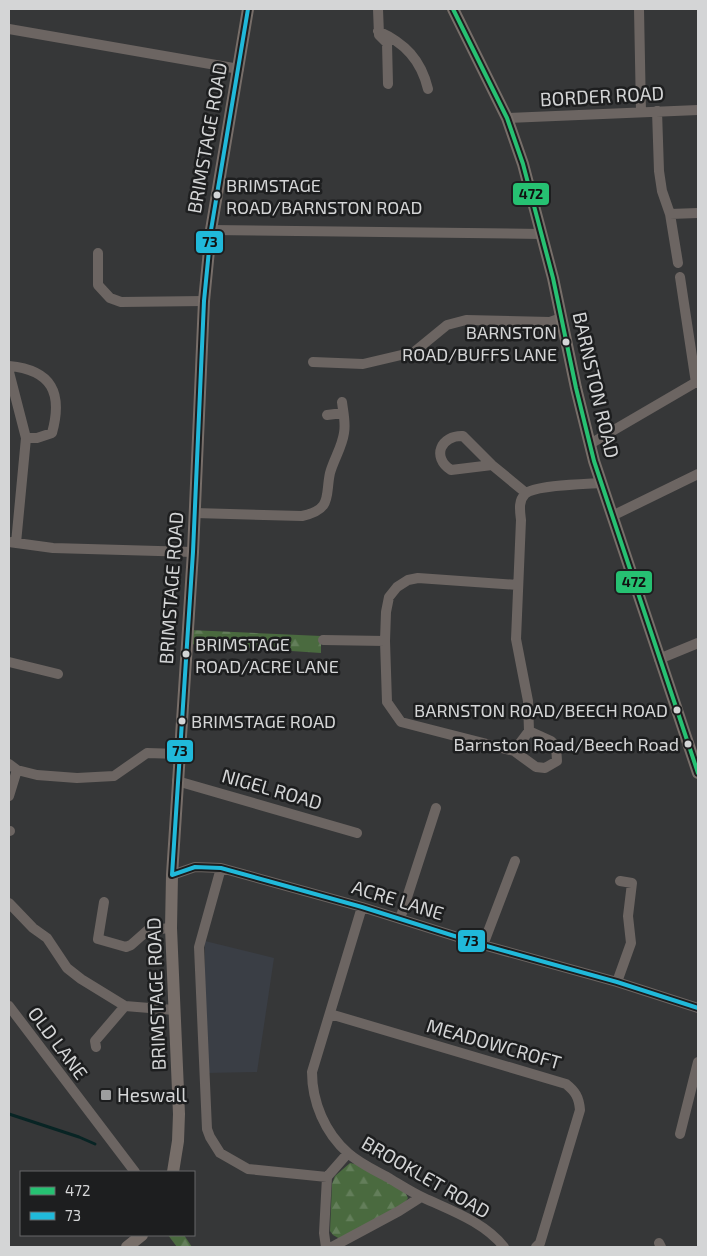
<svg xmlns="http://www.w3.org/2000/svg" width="707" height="1256" viewBox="0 0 707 1256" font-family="'Exo 2',sans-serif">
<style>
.built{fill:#3a3e45}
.forest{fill:url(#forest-firs)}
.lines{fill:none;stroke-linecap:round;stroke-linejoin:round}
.stream{stroke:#082424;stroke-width:3}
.minor{stroke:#6c6562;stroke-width:10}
.major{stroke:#776e69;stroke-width:12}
.bus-1-casing{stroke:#1d1e1f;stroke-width:8}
.bus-2-casing{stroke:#1d1e1f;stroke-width:8}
.bus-1{stroke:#26c172;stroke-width:4}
.bus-2{stroke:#20b9da;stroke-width:4}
.bus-dot{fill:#d4d5d6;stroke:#1d1e1f;stroke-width:2}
.poi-dot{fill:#9d9e9f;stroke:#1d1e1f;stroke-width:2}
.labels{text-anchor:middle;stroke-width:5;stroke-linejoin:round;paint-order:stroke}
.bus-label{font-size:18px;fill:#d4d5d6;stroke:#1d1e1f;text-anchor:start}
.street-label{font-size:19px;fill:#d4d5d6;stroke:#1d1e1f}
.poi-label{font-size:19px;fill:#d4d5d6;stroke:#1d1e1f;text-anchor:start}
.line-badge{stroke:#1d1e1f;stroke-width:2}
.pale-badge-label{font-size:14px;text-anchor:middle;font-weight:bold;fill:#111}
</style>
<defs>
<pattern id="forest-firs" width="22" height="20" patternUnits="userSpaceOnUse" patternTransform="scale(1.25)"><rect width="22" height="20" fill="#4a6a3f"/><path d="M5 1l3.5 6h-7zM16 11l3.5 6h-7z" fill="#637e5a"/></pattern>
</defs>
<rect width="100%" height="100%" fill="#363738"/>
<path class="built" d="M205,941L274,958L257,1072L205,1073Z"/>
<path class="forest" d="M190,630L321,636V653L189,644Z
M350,1163L360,1165L405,1192L408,1198L403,1205L340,1239L333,1235L330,1231L332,1184L335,1176Z
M168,1235H184L192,1247H177Z"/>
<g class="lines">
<path class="stream" d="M9,1114L79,1137L95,1144"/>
<path class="minor" d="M378,9L379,35L387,43L388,84
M639,9L641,112
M9,29L239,69
M378,31C405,43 421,60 428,89
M657,111L659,171L662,191L670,214L678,263
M507,118L698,110
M670,214L698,213
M211,230L542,234
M98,253V285L110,298L121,302L204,301
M680,277L696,383
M313,362L363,364L414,352L447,325L466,320L550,322L561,318
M9,366C52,370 63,393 52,433L37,438H26
M9,372L26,438L16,543
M327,415L343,413
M590,444L698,381
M492,465L451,470C431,457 441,435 463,436L492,465L526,493
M195,513L302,516C333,509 325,496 330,473C334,459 342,447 344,433C346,423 343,411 342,402
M612,516L698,474
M9,542L53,548L193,552
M518,585L418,578L408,580L397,587L389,597L386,612L385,641L387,702L401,722L514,751L536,767L545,768L557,761L556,746L551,741L529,731
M323,640L385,641
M659,659L698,643
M9,662L58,674
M514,751L529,731L528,701L516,639L521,520C520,511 518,501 525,494C534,485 587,484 601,483
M9,764L17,770L37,775L77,778L114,776L147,753L179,754
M177,781L357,833
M9,796L17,770
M9,831H10
M221,868L199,947L207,1129L210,1137L220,1153L248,1169L327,1177L348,1153
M172,875L195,867L221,868L362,907L483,945L617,982L698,1008
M104,902L98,939L126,947L131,945L148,930L171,928
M9,903L33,928L47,938L67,968L81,979L125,1006L174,1010
M362,907L312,1072C312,1102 325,1133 348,1153C359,1163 374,1170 387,1177C399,1184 411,1192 424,1198C452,1211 484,1222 504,1247
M400,919L436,808
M483,945L515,861
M617,982L631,943L628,916L632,883L620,881
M9,1006L135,1172
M330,1014L566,1084C575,1091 579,1097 580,1110L540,1243L536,1247
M96,1047L95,1041L125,1006
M680,1134L698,1062
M659,1243L661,1247
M326,1247L324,1233L327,1177
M332,1247L399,1211L421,1197"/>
<path class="major" d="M453,9L507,118L523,164L553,278L576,388L594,461L698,773
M173,1172L178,1141L179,1114L171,928L172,875L193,552L204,301L211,230L248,9
M127,1247L142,1235"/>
<g class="bus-1-casing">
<path id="bus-1" d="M453,9L507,118L523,164L553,278L576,388L594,461L698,773"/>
</g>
<g class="bus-2-casing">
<path id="bus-2" d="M248,9L211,230L204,301L193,552L172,875L195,867L221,868L362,907L483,945L617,982L698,1008"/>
</g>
<use href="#bus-1" class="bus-1"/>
<use href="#bus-2" class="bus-2"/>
</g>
<g class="bus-dot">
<circle cx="217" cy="195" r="4.5"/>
<circle cx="566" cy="342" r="4.5"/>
<circle cx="186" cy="654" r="4.5"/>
<circle cx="677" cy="710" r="4.5"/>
<circle cx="182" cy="721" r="4.5"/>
<circle cx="688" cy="744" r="4.5"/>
</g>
<rect class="poi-dot" x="100" y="1089" width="12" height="12" rx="2.5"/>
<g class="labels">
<g class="bus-label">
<text x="226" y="192">BRIMSTAGE<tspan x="226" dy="22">ROAD/BARNSTON ROAD</tspan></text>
<text x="557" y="339" text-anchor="end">BARNSTON<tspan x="557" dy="22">ROAD/BUFFS LANE</tspan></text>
<text x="195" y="651">BRIMSTAGE<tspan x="195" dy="22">ROAD/ACRE LANE</tspan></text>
<text x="668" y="717" text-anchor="end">BARNSTON ROAD/BEECH ROAD</text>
<text x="191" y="728">BRIMSTAGE ROAD</text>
<text x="679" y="751" text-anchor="end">Barnston Road/Beech Road</text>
</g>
<g class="street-label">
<text transform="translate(602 96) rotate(-3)" y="7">BORDER ROAD</text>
<text transform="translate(207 138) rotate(-80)" y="7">BRIMSTAGE ROAD</text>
<text transform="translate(596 385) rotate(77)" y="7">BARNSTON ROAD</text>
<text transform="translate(171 588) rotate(-86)" y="7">BRIMSTAGE ROAD</text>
<text transform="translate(272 789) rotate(16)" y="7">NIGEL ROAD</text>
<text transform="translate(398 900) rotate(17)" y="7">ACRE LANE</text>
<text transform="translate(156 994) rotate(-92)" y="7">BRIMSTAGE ROAD</text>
<text transform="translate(58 1043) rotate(53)" y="7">OLD LANE</text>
<text transform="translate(494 1044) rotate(16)" y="7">MEADOWCROFT</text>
<text transform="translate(426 1177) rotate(30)" y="7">BROOKLET ROAD</text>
</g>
<g class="poi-label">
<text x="117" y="1102">Heswall</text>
</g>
</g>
<g class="line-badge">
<rect x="512" y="182" width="38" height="24" rx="5" fill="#26c172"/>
<rect x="195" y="230" width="29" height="24" rx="5" fill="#20b9da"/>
<rect x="615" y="570" width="38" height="24" rx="5" fill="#26c172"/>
<rect x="166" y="739" width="28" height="24" rx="5" fill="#20b9da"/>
<rect x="457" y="929" width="29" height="24" rx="5" fill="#20b9da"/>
</g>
<g class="pale-badge-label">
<text x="531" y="199">472</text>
<text x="210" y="247">73</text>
<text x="634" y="587">472</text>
<text x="180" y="756">73</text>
<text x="471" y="946">73</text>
</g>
<rect width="707" height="1256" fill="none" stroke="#d4d5d6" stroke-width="20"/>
<rect x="20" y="1171" width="175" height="65" fill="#1d1e1f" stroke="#666768"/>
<rect x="30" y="1187" width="25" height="8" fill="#26c172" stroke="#666768"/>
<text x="65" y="1196" font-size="15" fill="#d4d5d6">472</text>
<rect x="30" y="1212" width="25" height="8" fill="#20b9da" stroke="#666768"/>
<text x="65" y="1221" font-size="15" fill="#d4d5d6">73</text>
</svg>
